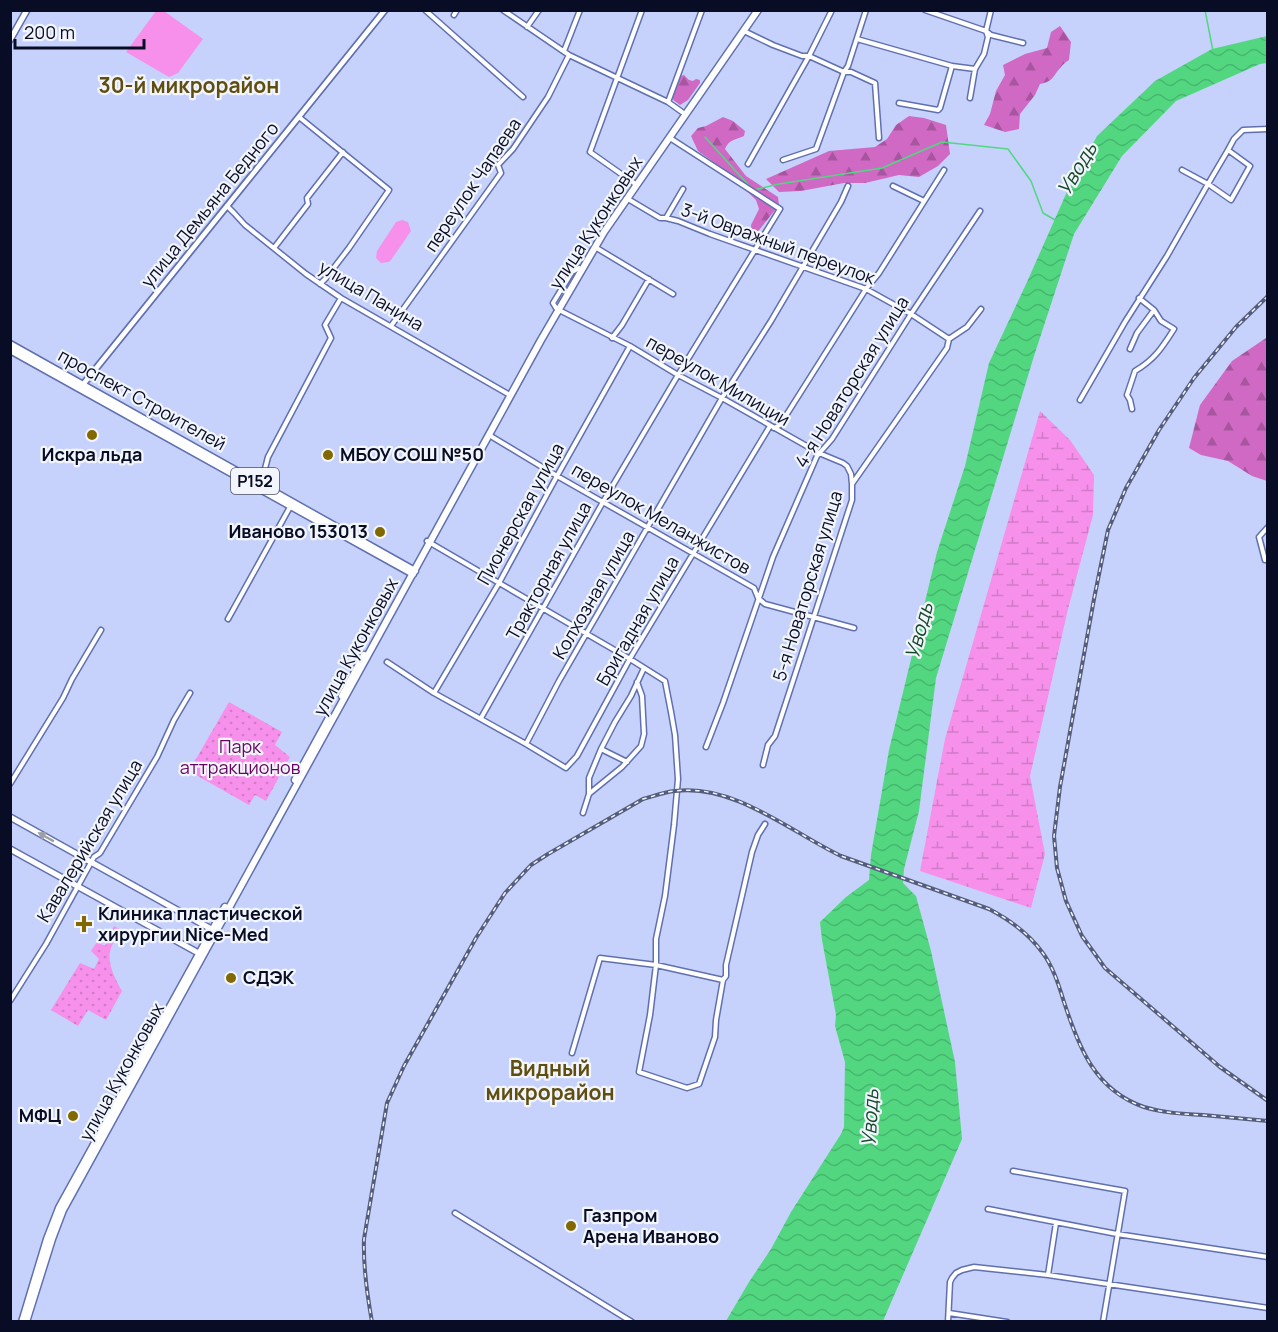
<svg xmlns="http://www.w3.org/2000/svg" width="1278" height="1332" viewBox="0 0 1278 1332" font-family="Manrope,sans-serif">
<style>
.grass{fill:url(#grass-dots)}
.forest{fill:url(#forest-firs)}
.wetland{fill:url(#wetland-marsh)}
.pitch{fill:#f690ea}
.water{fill:url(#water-waves)}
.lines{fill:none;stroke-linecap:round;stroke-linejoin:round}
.stream{stroke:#52d780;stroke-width:1.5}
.minor-casing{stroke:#6070af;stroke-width:7}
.tertiary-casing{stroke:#6070af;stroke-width:8}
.secondary-casing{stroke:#6070af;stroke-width:8}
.primary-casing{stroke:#6070af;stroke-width:9}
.minor{stroke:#fff;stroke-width:4}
.tertiary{stroke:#fff;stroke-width:4.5}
.secondary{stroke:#fff;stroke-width:5}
.primary{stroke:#fff;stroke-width:6}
.rail-casing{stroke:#555d7c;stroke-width:4}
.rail{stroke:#f2f5fc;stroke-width:1.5;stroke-dasharray:4.5;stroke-linecap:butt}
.oneway{fill:#9c9ea8}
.poi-dot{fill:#816800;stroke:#f2f5fc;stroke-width:2}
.labels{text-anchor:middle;stroke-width:4.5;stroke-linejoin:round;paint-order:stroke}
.shield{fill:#f2f5fc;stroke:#4e5366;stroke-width:1.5}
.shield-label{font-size:16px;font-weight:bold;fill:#080d25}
.street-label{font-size:18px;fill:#080d25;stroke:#f2f5fc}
.poi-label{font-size:18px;font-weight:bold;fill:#080d25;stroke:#f2f5fc;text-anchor:start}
.park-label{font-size:18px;fill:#680362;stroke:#f2f5fc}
.water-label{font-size:20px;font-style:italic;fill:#154928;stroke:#f2f5fc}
.quarter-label{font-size:21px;font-weight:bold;fill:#604e10;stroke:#f2f5fc}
</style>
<defs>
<pattern id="grass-dots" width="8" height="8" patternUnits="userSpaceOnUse" patternTransform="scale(1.5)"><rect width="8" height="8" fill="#f690ea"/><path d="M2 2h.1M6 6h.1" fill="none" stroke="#d17bc9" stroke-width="1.8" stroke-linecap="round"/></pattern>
<pattern id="forest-firs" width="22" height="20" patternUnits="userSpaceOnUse" patternTransform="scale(1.5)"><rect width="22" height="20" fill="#d069c4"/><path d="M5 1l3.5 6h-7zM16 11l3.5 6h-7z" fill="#a7559f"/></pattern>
<pattern id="wetland-marsh" width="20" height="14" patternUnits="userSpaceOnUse" patternTransform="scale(1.5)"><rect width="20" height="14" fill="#f690ea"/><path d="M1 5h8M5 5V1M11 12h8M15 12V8" fill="none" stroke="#d17bc9"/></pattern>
<pattern id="water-waves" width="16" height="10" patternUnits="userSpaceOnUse" patternTransform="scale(1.5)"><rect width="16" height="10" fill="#52d780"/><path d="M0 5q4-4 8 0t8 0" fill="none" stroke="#46b76e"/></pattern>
</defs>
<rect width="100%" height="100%" fill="#c6d2fc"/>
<path class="grass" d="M229,702L282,732L275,745L290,757L266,801L255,795L249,805L189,771Z
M114,926L121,930C117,936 113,942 111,948C106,962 115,979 122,991L106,1020L88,1010L78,1026L51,1010L80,963L94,969L99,959L91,951L97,942L105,946Z"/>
<path class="forest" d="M1060,26L1071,42L1069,60C1066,62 1063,64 1061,67C1052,77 1054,81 1040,84L1035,95L1020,114L1019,129L1005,132L984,125L990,114L996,91L1005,75L1003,65L1025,54L1047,48L1051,32Z
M684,75L689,80L693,81L696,79L700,80V83L688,100L680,105L672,99L680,76Z
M909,116L924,118L946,125L950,154L938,166L919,177L899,175L865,183H844L801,191L779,192L766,179L829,151L875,147L887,139L896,125Z
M723,117L733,121L745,131L744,136C736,140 729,139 725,149L746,176L778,197L779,205L752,239L751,225L759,209L756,200L726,171L698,151L691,136L698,128L706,126Z
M1266,338H1268L1267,481L1252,476L1228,461L1201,455L1189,448L1200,405L1232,361Z"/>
<path class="wetland" d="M1040,411L1070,440L1094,475L1093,515L1068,609L1030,776L1045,854L1031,908L920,871L945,739Z"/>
<path class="pitch" d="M156,11H164L203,39L178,73L169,77L126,52Z
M402,220L408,222L411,231L391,260L389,262L381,263L376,258L377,251L396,222Z"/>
<path class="water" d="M1267,36V63L1260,64L1176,101L1122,156L1074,234L1034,356L936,678L919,811L904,869L903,883L916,896L931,951L955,1062L962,1139L883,1321H726L749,1282L771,1249L791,1212L841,1134L844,1127L845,1062L835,1026L836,1015L822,940L820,922L846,897L869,880L871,855L889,750L937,552L965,466L989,363L1027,282L1066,194L1097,136L1155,81L1212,49Z"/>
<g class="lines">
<path class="stream" d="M1205,10L1213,51
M705,137L751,188
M754,190L779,184L882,168L942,142L1008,149L1031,181L1043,213L1055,220"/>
<g class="minor-casing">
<path id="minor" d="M425,10L523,97
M503,10L569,55L668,102L682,112
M925,10L986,31L991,35L1023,43
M454,15L457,10
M527,27L539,10
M744,31L773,45L802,56H809L844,72H851L875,83L879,138
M857,39L952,66L975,69
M564,51L580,10
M970,98L975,69L984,54L988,37L986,31L991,10
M668,102L702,10
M899,103L938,110L940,108L952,66
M299,117L389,190L349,248L326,278L320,284
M783,160L816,149L844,72L848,66L866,10
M748,164L809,56L832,10
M1182,170L1208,184L1228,150
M634,183L590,152L642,10
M893,186L924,201
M628,199L660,218H666L678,221L710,234L866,289L911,314L949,339
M227,206L234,213L245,225L306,274L341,298L508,394
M666,218L683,189
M595,247L673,294
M274,248L308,204L307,198L343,152
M556,308L553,303L572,272L579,268
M559,310L630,346L678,375L722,398L819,453L843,463L847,466L851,474L852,484
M391,326L501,173L498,165L513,149L548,97L569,55
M612,338L622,325L649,279
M1130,349L1137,333L1154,310
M1080,400L1125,322L1167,256L1208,184L1231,200L1250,166L1228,150L1234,139L1243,130L1268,129
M1132,409L1130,400L1127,395L1135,371C1154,360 1162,348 1174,329L1161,321L1154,310L1139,298
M774,428L780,425L866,289L879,273L944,170
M489,435L557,476L754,588L758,598L765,604L854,628
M261,484L268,457L331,338L325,325L341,298
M427,541L630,659L665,681L671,712L675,735L678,779L674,825L665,896L656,939V965L650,1015L639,1072L687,1088L699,1084L715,1037L716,1020L723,980L726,976V965L752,852L758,835L765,824
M1265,560L1259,537L1268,527
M228,619L290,507
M387,662L434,693L526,744L566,768L577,756L632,655L770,426
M434,693L499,583L557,476L630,346
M481,718L603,502L678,375L780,209L670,138
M526,744L559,681L722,398L771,321L841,202L848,186
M706,747L723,703L773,557L817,456L832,439L911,314L980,211
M601,749L627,762
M763,765L768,745L775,736L852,500V484L947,348L949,339L967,327L981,309
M10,784L63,698L72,679L101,630
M590,793L622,767L641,746L644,734L642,696L637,682
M583,813L589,794V778L601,749L615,722L631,696L644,668
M10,1001L46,944L94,857L100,853L157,757L174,720L190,693
M572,1053L600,958L656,965L723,980
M1013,1171L1125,1191L1103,1322
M988,1209L1117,1234L1268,1257
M455,1213L632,1322
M1048,1275L1056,1223
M949,1313L1007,1322
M948,1322L950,1282L952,1278L956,1273L962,1270L974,1267L1048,1275L1268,1308"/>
</g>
<g class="tertiary-casing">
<path id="tertiary" d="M81,387L385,10"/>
</g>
<g class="secondary-casing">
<path id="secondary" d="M10,40L27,10
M10,817L213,930
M10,849L202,955"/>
</g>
<g class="primary-casing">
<path id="primary" d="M10,344L415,571
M10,350L413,574
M342,696L364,655
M295,780L329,718
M22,1322L47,1239L59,1208L225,907
M26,1322L52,1239L63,1210L541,340L604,232L758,10"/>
</g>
<use href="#minor" class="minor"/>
<use href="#tertiary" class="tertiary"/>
<use href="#secondary" class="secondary"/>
<use href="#primary" class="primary"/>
<g class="rail-casing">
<path id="rail" d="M1268,296L1236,327L1194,378L1159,430L1126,488L1108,530L1094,599L1060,787L1054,836L1057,868L1066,901L1082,936L1105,968L1220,1067L1268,1101
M372,1322C367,1294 363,1267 364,1239L387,1103L404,1066L476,938L505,893L531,865L548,854L643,799C654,796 664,792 675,791C733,783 791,832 841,856L989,909C1010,920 1028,933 1042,952C1053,966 1059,986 1064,1002C1079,1048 1095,1090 1144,1107C1164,1113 1183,1114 1203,1115C1225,1117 1246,1119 1268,1121"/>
</g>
<use href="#rail" class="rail"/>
</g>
<defs><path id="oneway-solid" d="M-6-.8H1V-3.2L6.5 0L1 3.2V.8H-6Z" transform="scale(1.5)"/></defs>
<use class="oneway" href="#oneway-solid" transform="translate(46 837) rotate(-151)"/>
<g class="poi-dot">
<circle cx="92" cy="435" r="6"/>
<circle cx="328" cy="455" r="6"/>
<circle cx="380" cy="532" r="6"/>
<path d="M81 915h6v6h6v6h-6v6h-6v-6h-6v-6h6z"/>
<circle cx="231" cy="978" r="6"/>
<circle cx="73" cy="1116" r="6"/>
<circle cx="571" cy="1226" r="6"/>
</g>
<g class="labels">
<rect class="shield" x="231" y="468" width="48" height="26" rx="4.5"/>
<g class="shield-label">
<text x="255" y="487">Р152</text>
</g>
<g class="street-label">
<text transform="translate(473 185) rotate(-56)" y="6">переулок Чапаева</text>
<text transform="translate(210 205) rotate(-51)" y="6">улица Демьяна Бедного</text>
<text transform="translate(596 223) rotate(-57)" y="6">улица Куконковых</text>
<text transform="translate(778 244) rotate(20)" y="6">3-й Овражный переулок</text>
<text transform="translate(371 296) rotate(31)" y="6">улица Панина</text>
<text transform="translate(718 381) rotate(30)" y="6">переулок Милиции</text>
<text transform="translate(852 382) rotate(-58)" y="6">4-я Новаторская улица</text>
<text transform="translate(142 400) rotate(29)" y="6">проспект Строителей</text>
<text transform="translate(521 514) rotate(-61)" y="6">Пионерская улица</text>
<text transform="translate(661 519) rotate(30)" y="6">переулок Меланжистов</text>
<text transform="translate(549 571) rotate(-61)" y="6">Тракторная улица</text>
<text transform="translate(808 586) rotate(-73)" y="6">5-я Новаторская улица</text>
<text transform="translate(594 595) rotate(-60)" y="6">Колхозная улица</text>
<text transform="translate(638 621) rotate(-60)" y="6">Бригадная улица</text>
<text transform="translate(356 647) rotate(-61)" y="6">улица Куконковых</text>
<text transform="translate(90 841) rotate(-59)" y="6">Кавалерийская улица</text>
<text transform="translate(122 1072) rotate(-61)" y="6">улица Куконковых</text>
</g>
<g class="poi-label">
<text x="92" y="461" text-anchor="middle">Искра льда</text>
<text x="340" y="461">МБОУ СОШ №50</text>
<text x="368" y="538" text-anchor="end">Иваново 153013</text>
<text x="98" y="920">Клиника пластической<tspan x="98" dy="21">хирургии Nice-Med</tspan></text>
<text x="243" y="984">СДЭК</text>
<text x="61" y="1122" text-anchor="end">МФЦ</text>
<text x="583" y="1222">Газпром<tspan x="583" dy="21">Арена Иваново</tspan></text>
</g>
<g class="park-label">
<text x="240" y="753">Парк<tspan x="240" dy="21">аттракционов</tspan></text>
</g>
<g class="water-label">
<text transform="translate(1077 169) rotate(-59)" y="7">Уводь</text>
<text transform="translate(919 631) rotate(-75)" y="7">Уводь</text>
<text transform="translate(870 1118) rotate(-87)" y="7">Уводь</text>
</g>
<g class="quarter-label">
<text x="189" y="93">30-й микрорайон</text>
<text x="550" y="1076">Видный<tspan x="550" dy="24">микрорайон</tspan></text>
</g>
</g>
<rect width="1278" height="1332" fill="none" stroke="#080d25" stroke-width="24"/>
<path d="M15 39v9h129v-9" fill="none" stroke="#080d25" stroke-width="3"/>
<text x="24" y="39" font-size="18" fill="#080d25" stroke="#f2f5fc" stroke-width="4.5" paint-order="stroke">200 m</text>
</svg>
